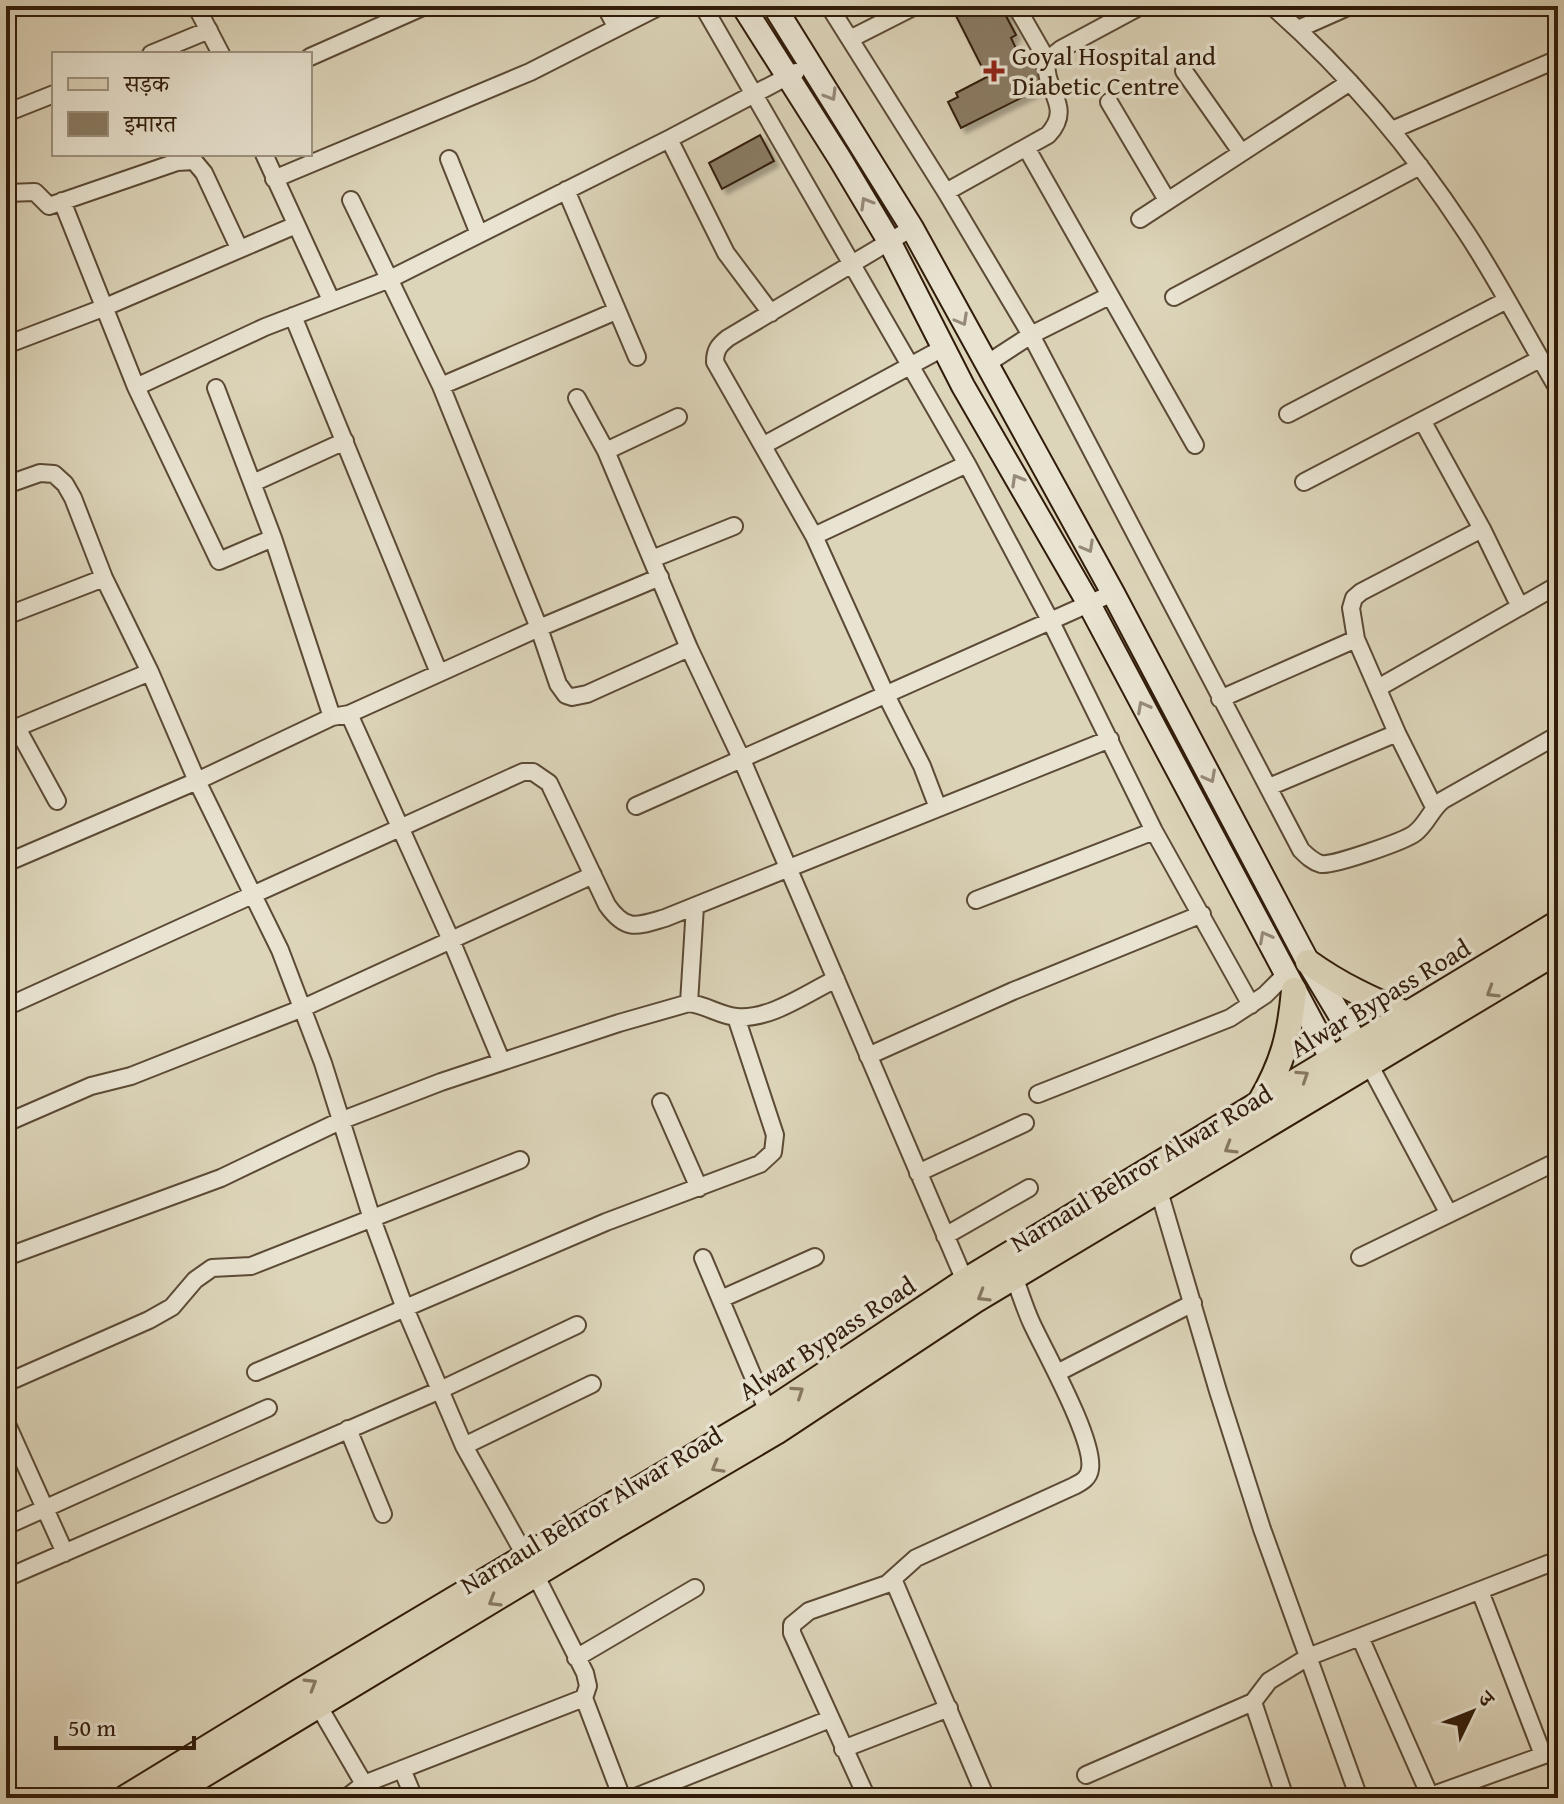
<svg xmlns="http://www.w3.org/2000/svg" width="1564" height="1804" viewBox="0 0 1564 1804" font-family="'Gentium Book Plus','Noto Serif Devanagari',serif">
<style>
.building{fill:#8a7c65;stroke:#301b09;stroke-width:2;filter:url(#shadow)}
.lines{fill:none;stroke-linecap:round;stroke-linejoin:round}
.street-casing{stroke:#5b4a35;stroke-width:20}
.secondary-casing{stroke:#301b09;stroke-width:26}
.primary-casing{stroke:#301b09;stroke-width:28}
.street{stroke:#e9e4d2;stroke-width:16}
.secondary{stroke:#e9e4d2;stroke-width:22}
.primary{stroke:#ddd5ba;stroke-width:24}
.oneway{stroke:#968a78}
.oneway2{stroke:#867862}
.poi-dot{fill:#8f2418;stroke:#e9e4d2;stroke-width:3}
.labels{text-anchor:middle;stroke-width:7;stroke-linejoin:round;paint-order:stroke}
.poi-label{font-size:26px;fill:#301b09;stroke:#e9e4d2;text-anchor:start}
.street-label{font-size:26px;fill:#301b09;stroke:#e9e4d2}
</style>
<defs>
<filter id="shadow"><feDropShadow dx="5" dy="5" stdDeviation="2" flood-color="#0004"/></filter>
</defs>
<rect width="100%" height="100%" fill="#ddd5ba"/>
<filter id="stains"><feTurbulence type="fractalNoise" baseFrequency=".0025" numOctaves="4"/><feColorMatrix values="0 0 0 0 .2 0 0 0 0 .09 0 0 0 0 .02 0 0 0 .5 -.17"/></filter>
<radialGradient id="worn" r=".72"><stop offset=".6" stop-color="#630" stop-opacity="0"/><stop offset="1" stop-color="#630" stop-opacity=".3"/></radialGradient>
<path class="building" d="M951,6H999L1000,8L1008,6L1012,14L1006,16L1016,35L1011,38L1024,65L1032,60L1045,86L961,128L948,102L958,97L956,93L987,77Z
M760,135L774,161L722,189L709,163Z"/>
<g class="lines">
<g class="street-casing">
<path id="street" d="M196,6L221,54
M605,6L617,28
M703,6L967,464L1051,622L1154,831L1251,1005
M829,6L946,192L1031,335L1301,850C1307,856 1313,862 1321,864C1333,866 1405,841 1415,833C1427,824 1431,809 1443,800L1558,735
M1016,6L1047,60
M1272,6C1347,72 1411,148 1466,232C1499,282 1527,337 1558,389
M1298,29L1350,6
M850,39L915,6
M151,54L209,30
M310,57L425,6
M1184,71L1241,152
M1109,102L1167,200
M6,113L54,94
M1392,130L1558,59
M669,139L726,253L771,313
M1027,149L1195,445
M264,154L331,300
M449,159L479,234
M274,179L530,72L660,6
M566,190L637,357
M946,192L1048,135C1075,106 1042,90 1047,60L1061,49L1141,6
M6,193L35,192L49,206L177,162L194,161L204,173L239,248
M351,200L441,386L539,628L558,684L566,695L572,697L587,694L689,648
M62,201L136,387L219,561L273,538
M1140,219L1350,82
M912,228L728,338C719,345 715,350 715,362L814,536L886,695L922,766L938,808
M1174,297L1420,166
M293,316L439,673
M6,345L103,308L296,225
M985,365L1031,335L1109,296
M441,386L616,311
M136,387L265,327L390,279L669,139L796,72
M216,388L273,538L332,717
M577,398L606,451L689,648L742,760L965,1281
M1288,414L1507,300
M1423,422L1482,529L1520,607
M764,445L943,348
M606,451L678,417
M1304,482L1540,359
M253,483L345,441
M6,485L40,473L54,474L65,484L73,498L104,578L150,672L197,781L280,950L323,1063L372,1219L404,1306L464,1446L526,1557
M814,536L967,464
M652,559L734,526
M6,616L104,578
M1378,688L1558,585
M1220,699L1356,639
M349,714L451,940L501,1060
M17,728L57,801
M6,732L150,672
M1269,787L1397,733
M636,806L1113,593
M1434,807L1397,733L1356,639L1351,608L1354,598L1361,592L1482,529
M6,863L197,781L332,717L349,714L539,628L660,577
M976,900L1154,831
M689,1003L695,906
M6,1007L523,772H533L549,783L607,905C626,932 637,926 665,918L1110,739
M868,1056L1013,991L1202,914
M1369,1064L1449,1214
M1038,1094L1230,1018L1265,995L1285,975
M661,1102L699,1188
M6,1123L91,1086L131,1076L303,1008L593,875
M918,1173L1025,1123
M1159,1191L1218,1391L1262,1529L1359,1798
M945,1236L1029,1188
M6,1257L221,1178L340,1121L441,1082L619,1023L689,1003C706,1005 721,1016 737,1017C770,1020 807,993 836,979
M1360,1257L1558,1161
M703,1258L768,1412
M721,1299L815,1257
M256,1372L606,1222L760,1164L773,1152L775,1135L736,1017
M1057,1373L1193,1303
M6,1383L149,1320L172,1307L195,1280L212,1268L251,1266L520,1160
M6,1422L65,1553
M348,1429L383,1514
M464,1446L592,1384
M6,1526L268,1408
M6,1578L438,1391L577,1325
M893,1579L986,1798
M1480,1591L1543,1755
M1360,1637L1430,1796
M576,1658L695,1588
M584,1698L622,1798
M1253,1702L1285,1798
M318,1705L364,1784L346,1798
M843,1749L949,1708
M402,1769L414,1798
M1086,1775L1253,1702L1269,1681L1308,1657L1558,1560
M364,1784L584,1698L588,1686L585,1673L536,1576
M633,1798L830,1719
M867,1798L792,1633V1625L809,1611L887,1584L916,1558L1074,1486C1082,1482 1089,1478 1090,1469C1095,1441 1045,1352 1032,1324C1025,1309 1020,1292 1014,1277
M1425,1798L1558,1750"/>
</g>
<g class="secondary-casing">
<path id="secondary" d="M743,6L840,159L889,241L963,386L1089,604L1340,1075
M774,6L912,228L1113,593L1308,962L1365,1057"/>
</g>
<g class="primary-casing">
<path id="primary" d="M1308,962C1340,985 1372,1000 1409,1015
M1260,1102C1283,1063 1290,1035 1294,990
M125,1798L300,1691L768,1412L965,1281L1558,923
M165,1798L614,1527L776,1432L974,1301L1558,951"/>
</g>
<use href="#street" class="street"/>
<use href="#secondary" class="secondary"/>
<use href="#primary" class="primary"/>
</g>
<defs><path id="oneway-chevron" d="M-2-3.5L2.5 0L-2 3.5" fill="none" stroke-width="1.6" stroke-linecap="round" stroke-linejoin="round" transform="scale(2)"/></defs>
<g class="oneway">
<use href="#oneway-chevron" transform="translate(831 95) rotate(59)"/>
<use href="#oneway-chevron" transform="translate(866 203) rotate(-120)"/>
<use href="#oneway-chevron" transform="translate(962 320) rotate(61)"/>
<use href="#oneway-chevron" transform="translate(1017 480) rotate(-120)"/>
<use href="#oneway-chevron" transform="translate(1088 547) rotate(61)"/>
<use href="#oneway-chevron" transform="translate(1143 707) rotate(-118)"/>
<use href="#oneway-chevron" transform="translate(1210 777) rotate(62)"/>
<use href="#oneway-chevron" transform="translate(1265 937) rotate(-118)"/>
</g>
<g class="oneway2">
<use href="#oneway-chevron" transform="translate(1492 992) rotate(148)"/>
<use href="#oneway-chevron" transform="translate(1303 1076) rotate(-33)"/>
<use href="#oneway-chevron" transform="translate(1230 1148) rotate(149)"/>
<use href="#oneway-chevron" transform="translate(983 1296) rotate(149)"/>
<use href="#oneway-chevron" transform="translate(798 1392) rotate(-34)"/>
<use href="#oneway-chevron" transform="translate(717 1467) rotate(150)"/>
<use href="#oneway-chevron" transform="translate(494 1601) rotate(149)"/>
<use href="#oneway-chevron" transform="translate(311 1684) rotate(-31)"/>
</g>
<path class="poi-dot" d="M990 59h8v8h8v8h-8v8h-8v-8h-8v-8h8z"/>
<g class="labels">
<g class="poi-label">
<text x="1012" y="65">Goyal Hospital and<tspan x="1012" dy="30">Diabetic Centre</tspan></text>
</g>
<g class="street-label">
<text transform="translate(1380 998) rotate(-31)" y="9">Alwar Bypass Road</text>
<text transform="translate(1141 1168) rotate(-31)" y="9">Narnaul Behror Alwar Road</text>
<text transform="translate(827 1338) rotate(-33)" y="9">Alwar Bypass Road</text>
<text transform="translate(591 1510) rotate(-31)" y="9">Narnaul Behror Alwar Road</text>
</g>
</g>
<rect width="1564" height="1804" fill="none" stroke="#ddd5ba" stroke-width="32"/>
<rect x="8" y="8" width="1548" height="1788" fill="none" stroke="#301b09" stroke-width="4"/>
<rect x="16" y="16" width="1532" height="1772" fill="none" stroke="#301b09" stroke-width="2"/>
<rect x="52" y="52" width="260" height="104" fill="#e9e4d2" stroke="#9f9482" stroke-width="2"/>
<rect x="68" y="78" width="40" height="12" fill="#ddd5ba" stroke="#9f9482" stroke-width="2"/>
<text x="124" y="92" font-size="24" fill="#301b09">सड़क</text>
<rect x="68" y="112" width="40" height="24" fill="#8a7c65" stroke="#9f9482" stroke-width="2"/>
<text x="124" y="132" font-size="24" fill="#301b09">इमारत</text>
<g transform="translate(1472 1712) rotate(47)" stroke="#e9e4d2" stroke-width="6" paint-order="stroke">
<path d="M0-6L14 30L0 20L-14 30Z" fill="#301b09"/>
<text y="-12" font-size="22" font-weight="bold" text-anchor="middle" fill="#301b09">उ</text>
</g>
<path d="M56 1736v12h138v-12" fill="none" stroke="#301b09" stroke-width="4"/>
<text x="68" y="1736" font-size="24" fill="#301b09" stroke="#e9e4d2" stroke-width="6" paint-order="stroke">50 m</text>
<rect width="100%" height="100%" filter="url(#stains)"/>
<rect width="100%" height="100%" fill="url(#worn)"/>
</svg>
